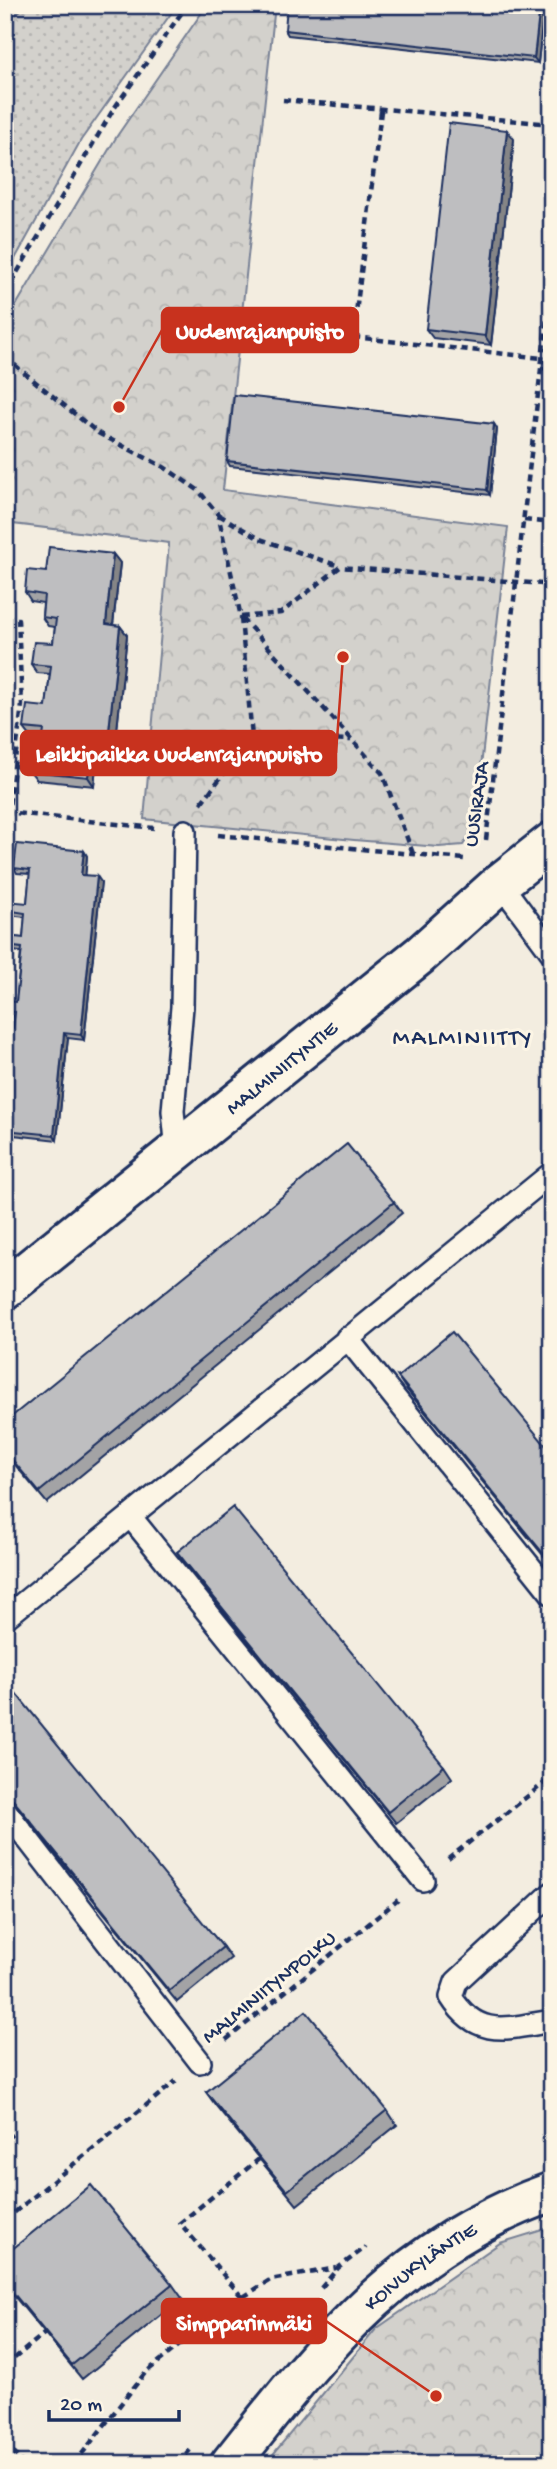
<svg xmlns="http://www.w3.org/2000/svg" width="557" height="2469" viewBox="0 0 557 2469" font-family="'Gochi Hand',sans-serif">
<style>
.grass{fill:url(#grass-dots);stroke:#778095;stroke-width:2}
.forest{fill:url(#forest-crowns);stroke:#778095;stroke-width:2}
.lines{fill:none;stroke-linecap:round;stroke-linejoin:round}
.lane-casing{stroke:#1b2f5e;stroke-width:26}
.street-casing{stroke:#1b2f5e;stroke-width:44}
.secondary-casing{stroke:#1b2f5e;stroke-width:44}
.path{stroke:#1b2f5e;stroke-width:4.5;stroke-dasharray:7 5;stroke-linecap:butt}
.lane{stroke:#fcf5e5;stroke-width:21}
.street{stroke:#fcf5e5;stroke-width:38}
.secondary{stroke:#fcf5e5;stroke-width:38}
.wall{fill:#a3a3a5;stroke:#1b2f5e;stroke-width:2}
.shaded-wall{fill:#858586;stroke:#1b2f5e;stroke-width:2}
.building{fill:#bebec0;stroke:#1b2f5e;stroke-width:2}
.labels{text-anchor:middle;stroke-width:6;stroke-linejoin:round;paint-order:stroke}
.street-label{font-size:21px;fill:#1b2f5e;stroke:#fcf5e5}
.quarter-label{font-size:24px;letter-spacing:2px;fill:#1b2f5e;stroke:#fcf5e5}
.leader{fill:none;stroke:#c8321e;stroke-width:2.5}
.callout-dot{fill:#c8321e;stroke:#fcf5e5;stroke-width:2.5}
.callout{fill:#c8321e;stroke:#c8321e;stroke-width:2.5}
.callout-label{font-size:23px;text-anchor:middle;font-weight:bold;fill:#fff}
</style>
<defs>
<pattern id="grass-dots" width="8" height="8" patternUnits="userSpaceOnUse" patternTransform="scale(1.75)"><rect width="8" height="8" fill="#d3d1cc"/><path d="M2 2h.1M6 6h.1" fill="none" stroke="#b5b4b2" stroke-width="1.8" stroke-linecap="round"/></pattern>
<pattern id="forest-crowns" width="20" height="18" patternUnits="userSpaceOnUse" patternTransform="scale(1.75)"><rect width="20" height="18" fill="#d3d1cc"/><path d="M2 6a3 3 0 1 1 6 0M12 15a3 3 0 1 1 6 0" fill="none" stroke="#b5b4b2"/></pattern>
</defs>
<rect width="100%" height="100%" fill="#f3ede0"/>
<filter id="ink" filterUnits="userSpaceOnUse"><feTurbulence type="fractalNoise" baseFrequency=".0143" numOctaves="2"/><feDisplacementMap in="SourceGraphic" scale="14" xChannelSelector="R" yChannelSelector="G"/><feConvolveMatrix kernelMatrix="1 2 1 2 8 2 1 2 1" color-interpolation-filters="sRGB"/></filter>
<g filter="url(#ink)">
<path class="grass" d="M27,5H177L81,140L5,277V23Z"/>
<path class="forest" d="M207,5H275L223,490L508,527L474,829L463,845L439,847L354,840L144,819L169,543L5,523V324L117,136Z
M552,2227V2464H265L376,2329L500,2243Z"/>
<g class="lines">
<g class="lane-casing">
<path id="lane" d="M500,883L552,953
M177,1151L173,1111L182,1007L185,831
M347,1338L552,1594
M130,1516L423,1880
M5,1618L552,1173
M5,1810L200,2062
M552,1893L456,1982L451,1997C478,2040 508,2028 552,2021"/>
</g>
<g class="street-casing">
<g id="street">
<path id="s1" d="M5,1289L420,955L500,883L552,842"/>
</g>
</g>
<g class="secondary-casing">
<g id="secondary">
<path id="s2" d="M230,2464C326,2343 400,2246 552,2192"/>
</g>
</g>
<path class="path" d="M283,100L552,124
M381,111L353,337L542,358
M5,293L113,110L187,5
M5,357L98,433L164,467L198,490L218,514L241,617L281,613L340,567L542,584
M541,368L552,369
M219,515L260,539L339,566
M524,520L552,523
M5,618L18,619L22,705L5,839
M241,618L252,737L351,740
M242,618L382,773L414,856
M201,803L252,737
M5,812L154,828
M218,835L464,859
M486,840L552,274
M448,1859L552,1777
M226,2040L398,1900
M5,2220L176,2081
M321,2288L338,2268L366,2247
M242,2297L180,2223L259,2159
M5,2366L45,2333
M5,2442L23,2464
M74,2464L145,2373L224,2309L270,2280L336,2268
M178,2464L190,2450"/>
<use href="#lane" class="lane"/>
<use href="#street" class="street"/>
<use href="#secondary" class="secondary"/>
</g>
<path class="wall" d="M544,5L538,63L288,35L285,30Z
M514,139L491,345L433,338L426,329Z
M494,424L497,429L490,495L230,466L227,461Z
M113,554L120,563L113,625L120,626L127,635L113,768L96,766L94,786L37,780L30,771L41,752L43,738L31,737L24,728L46,707L50,674L37,673L31,664L53,643L55,627L48,626L42,617L43,603L31,601L25,592L46,572Z
M84,851L87,856L85,875L101,882L84,1040L68,1038L57,1140L5,1134V1027L13,1028L14,1016L5,1015V1001L16,1002L21,952L6,950L5,936L23,938L25,917L10,915L6,910L27,903L30,874L17,873L14,868Z
M394,1202L402,1213L47,1503L5,1453V1422Z
M398,1377L552,1453V1566L406,1389Z
M177,1552L444,1766L452,1778L396,1823L185,1564Z
M5,1690L223,1947L231,1958L177,2002L5,1792Z
M206,2092L387,2110L397,2125L297,2205L216,2106Z
M5,2126L12,2136L5,2141Z
M5,2255L172,2284L182,2298L82,2379L5,2285Z"/>
<path class="shaded-wall" d="M540,5H544L538,63L534,58Z
M507,130L514,139L491,345L485,336Z
M494,424L497,429L490,495L487,490Z
M113,554L120,563L112,633L106,624Z
M120,626L127,635L113,768L106,759Z
M90,758L96,766L94,786L88,777Z
M84,851L87,856L85,880L81,875Z
M97,876L101,882L84,1040L81,1035Z
M64,1033L68,1038L57,1140L54,1135Z"/>
<path class="building" d="M287,5H540L534,58L285,30Z
M449,123L507,130L485,336L426,329Z
M234,395L494,424L487,490L227,461Z
M49,547L113,554L106,624L120,626L106,759L90,758L88,777L30,771L32,751L41,752L44,730L24,728L27,705L46,707L51,666L31,664L34,642L53,643L56,619L42,617L44,595L25,592L27,570L46,572Z
M17,844L84,851L81,875L97,876L81,1035L64,1033L54,1135L5,1130V1027L13,1028L15,1012L5,1011V1001L16,1002L22,948L5,946V936L23,938L25,913L6,910L7,901L27,903L30,870L14,868Z
M347,1144L394,1202L39,1492L5,1451V1422Z
M452,1332L552,1453V1564L398,1377Z
M233,1507L444,1766L388,1812L177,1552Z
M10,1686L223,1947L169,1991L5,1790V1690Z
M306,2011L387,2110L287,2191L206,2092Z
M91,2185L172,2284L72,2365L5,2283V2255Z"/>
</g>
<g class="labels">
<g class="street-label">
<text transform="translate(475 804) rotate(-82)" y="7">UUSIRAJA</text>
<text dy="7" stroke="none"><textPath href="#s1" startOffset="354">MALMINIITYNTIE</textPath></text>
<text transform="translate(268 1986) rotate(-39)" y="7">MALMINIITYNPOLKU</text>
<text dy="7" stroke="none"><textPath href="#s2" startOffset="276">KOIVUKYLÄNTIE</textPath></text>
</g>
<g class="quarter-label">
<text x="463" y="1044">MALMINIITTY</text>
</g>
</g>
<path class="leader" d="M119 407L162 330M343 657L336 753M436 2396L326 2321"/>
<g class="callout-dot">
<circle cx="119" cy="407" r="7"/>
<circle cx="343" cy="657" r="7"/>
<circle cx="436" cy="2396" r="7"/>
</g>
<g class="callout">
<rect x="162" y="308" width="196" height="44" rx="7"/>
<rect x="21" y="731" width="315" height="44" rx="7"/>
<rect x="162" y="2299" width="164" height="44" rx="7"/>
</g>
<g class="callout-label">
<text x="260" y="338">Uudenrajanpuisto</text>
<text x="179" y="761">Leikkipaikka Uudenrajanpuisto</text>
<text x="244" y="2330">Simpparinmäki</text>
</g>
<rect width="557" height="2469" fill="none" stroke="#fcf5e5" stroke-width="28"/>
<rect x="14" y="14" width="529" height="2441" fill="none" stroke="#1b2f5e" stroke-width="2.5" filter="url(#ink)"/>
<path d="M49 2410v10h130v-10" fill="none" stroke="#1b2f5e" stroke-width="3.5"/>
<text x="60" y="2410" font-size="21" fill="#1b2f5e" stroke="#fcf5e5" stroke-width="5" paint-order="stroke">20 m</text>
</svg>
